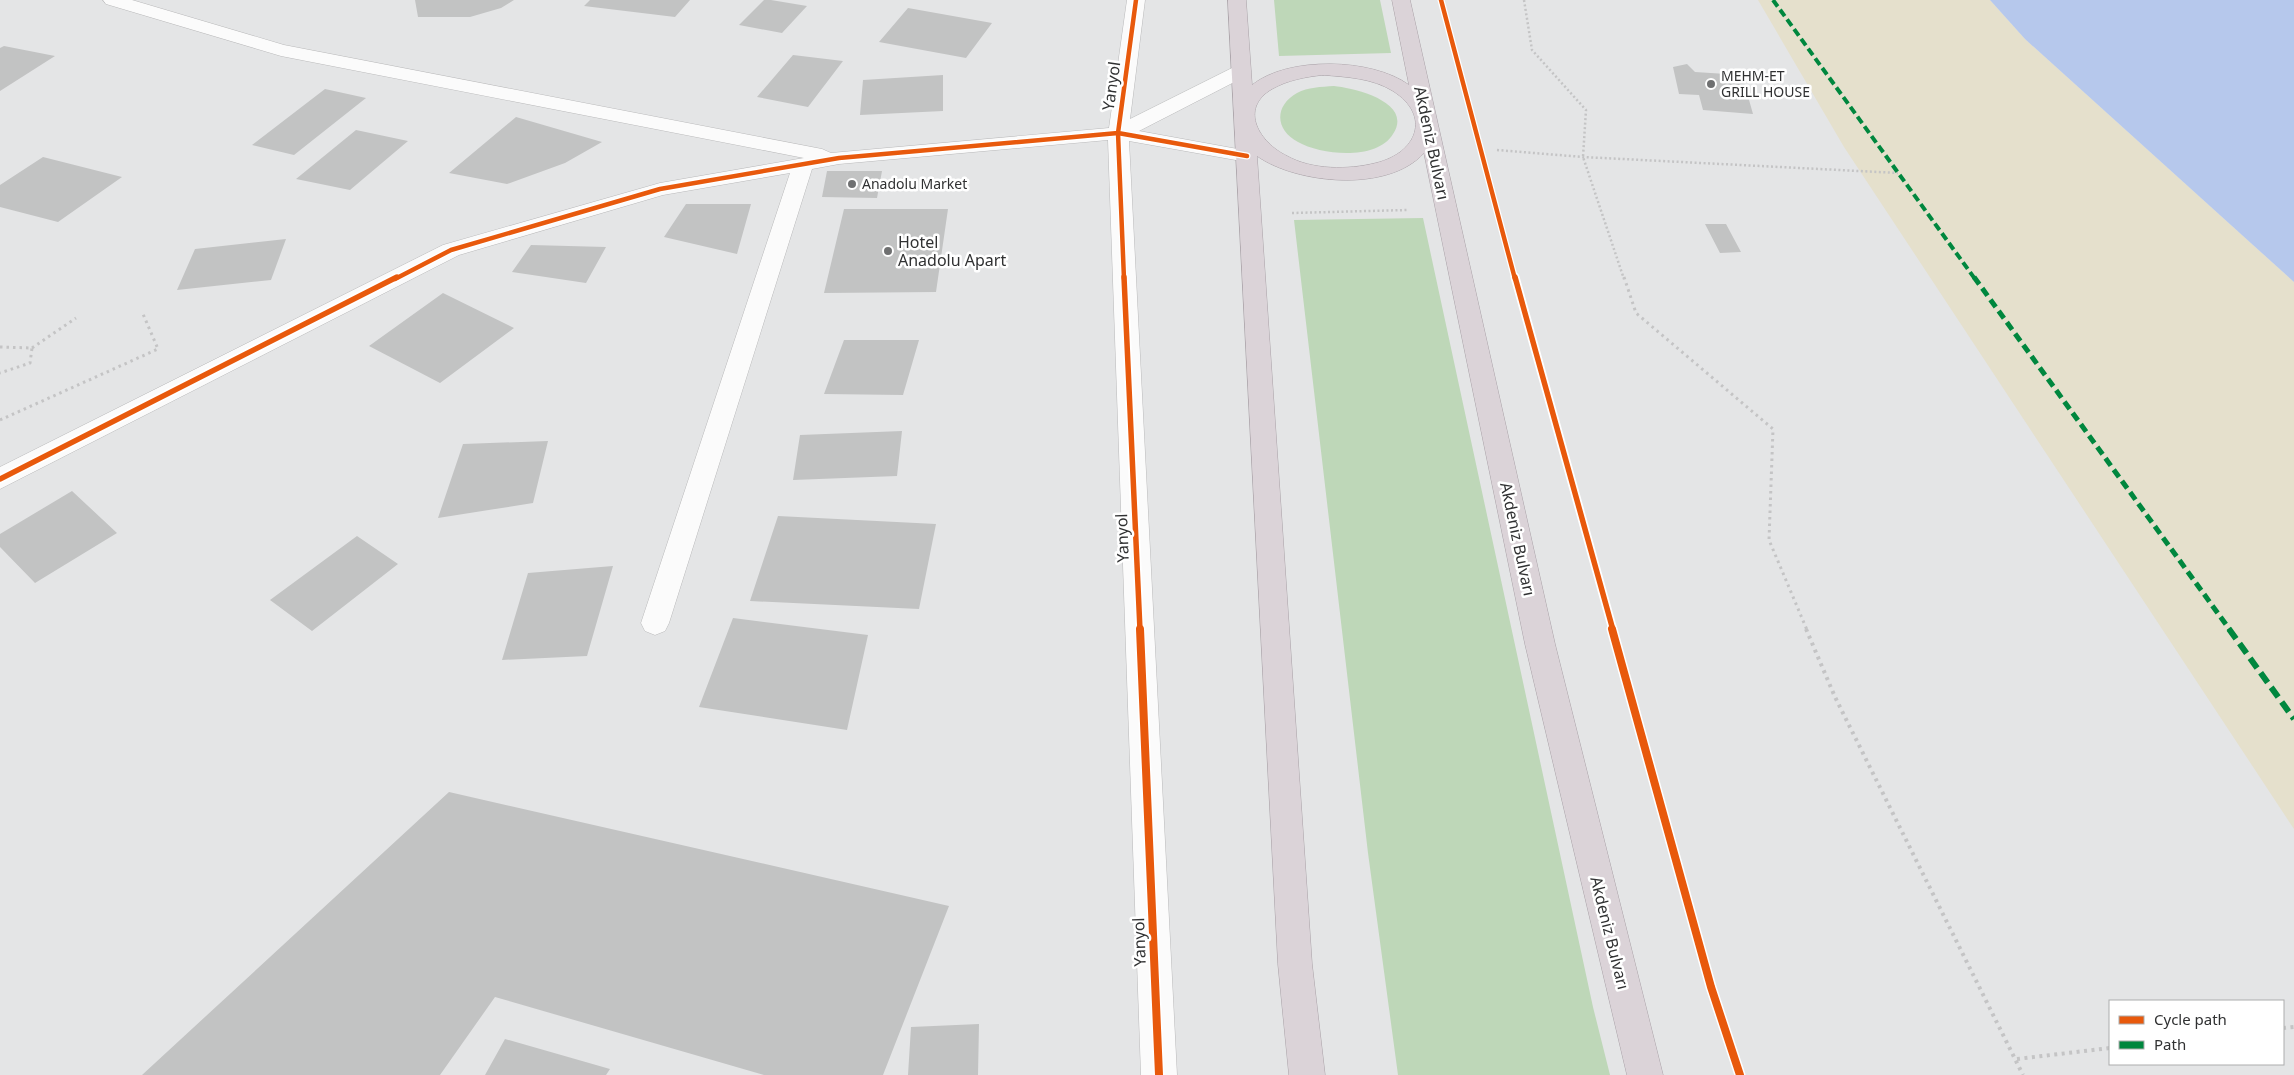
<svg xmlns="http://www.w3.org/2000/svg" width="2294" height="1075" viewBox="0 0 2294 1075" font-family="'Noto Sans',sans-serif">
<style>
.green{fill:#bed7b8}
.sand{fill:#e5e0cc}
.water{fill:#b6c8ec}
.building{fill:#c2c3c3}
.lines{fill:none;stroke-linecap:round;stroke-linejoin:round}
.minor-casing{stroke:#b9b9ba;stroke-width:1}
.highway-casing{stroke:#a9a1a7;stroke-width:1}
.path-far2{stroke:#c4c4c5;stroke-width:2.5;stroke-dasharray:2 2.5;stroke-linecap:butt}
.path-far1{stroke:#c4c4c5;stroke-width:3;stroke-dasharray:2.5 4;stroke-linecap:butt}
.path{stroke:#c4c4c5;stroke-width:4;stroke-dasharray:3 4.5;stroke-linecap:butt}
.minor{fill:#fbfbfb;fill-rule:evenodd}
.highway{fill:#dbd3d8;fill-rule:evenodd}
.quiet-far2{stroke:#00873e;stroke-width:4;stroke-dasharray:8 4;stroke-linecap:butt}
.quiet-far1{stroke:#00873e;stroke-width:5;stroke-dasharray:9 5;stroke-linecap:butt}
.quiet{stroke:#00873e;stroke-width:6;stroke-dasharray:12 6;stroke-linecap:butt}
.cycleway-far2-casing{stroke:#fff;stroke-width:7}
.cycleway-far1-casing{stroke:#fff;stroke-width:9}
.cycleway-casing{stroke:#fff;stroke-width:11}
.cycleway-far2{stroke:#e8590c;stroke-width:4.5}
.cycleway-far1{stroke:#e8590c;stroke-width:5.5}
.cycleway{stroke:#e8590c;stroke-width:8}
.poi-dot{fill:#6f7071;stroke:#fff;stroke-width:2}
.labels{text-anchor:middle;stroke-width:5;stroke-linejoin:round;paint-order:stroke}
.far-poi-label{font-size:14px;fill:#303132;stroke:#fff;text-anchor:start}
.street-label{font-size:16px;fill:#303132;stroke:#fff}
.poi-label{font-size:16px;fill:#303132;stroke:#fff;text-anchor:start}
</style>
<rect width="100%" height="100%" fill="#e4e5e6"/>
<path class="green" d="M1274,0H1380L1391,53L1279,56Z
M1334,86C1354,88 1414,102 1393,134C1377,161 1321,155 1298,142C1275,130 1274,106 1297,93C1308,87 1321,87 1334,86Z
M1423,218L1593,1007L1610,1075H1398L1368,853L1294,220Z"/>
<path class="sand" d="M1758,0H1990L2025,39L2294,282V829L1844,147Z"/>
<path class="water" d="M1990,0H2294V282L2025,39Z"/>
<path class="building" d="M415,0H514L501,8L470,17H418Z
M590,0H690L675,17L584,6Z
M764,0H771L807,6L782,33L739,25Z
M908,8L992,23L966,58L879,42Z
M4,46L55,56L0,91V48Z
M793,55L843,61L808,107L757,97Z
M1687,64L1695,72L1742,75L1753,114L1703,110L1699,95L1679,94L1673,67Z
M943,75V111L860,115L863,80Z
M325,89L366,98L294,155L252,145Z
M516,117L602,142L565,163L507,184L449,173Z
M356,130L408,141L350,190L296,179Z
M43,157L122,177L58,222L0,207V185Z
M827,171H882L877,198L822,197Z
M686,204H751L737,254L664,237Z
M844,209H948L936,292L824,293Z
M1705,224H1726L1741,252L1720,253Z
M286,239L271,280L177,290L195,249Z
M531,245L606,247L586,283L512,272Z
M443,293L514,328L440,383L369,346Z
M844,340H919L903,395L824,394Z
M902,431L897,476L793,480L800,435Z
M548,441L533,503L438,518L463,444Z
M72,491L117,533L35,583L0,547V534Z
M778,516L936,524L919,609L750,601Z
M357,536L398,564L312,631L270,600Z
M613,566L587,656L502,660L528,573Z
M733,618L868,635L847,730L699,707Z
M449,792L949,906L883,1075H764L495,997L440,1075H142Z
M979,1024L978,1075H908L911,1027Z
M505,1039L610,1069L606,1075H485Z"/>
<g class="lines">
<g class="minor-casing">
<path id="minor" d="M103,0H132L284,45L822,149L831,153L1109,128L1127,0H1145L1130,119L1234,67H1248L1251,71L1248,75L1139,131L1254,152L1257,156L1254,160L1247,162L1129,141L1177,1075H1141L1108,140L839,164L812,169L669,623L665,631L655,635L645,631L641,623L790,173L663,195L459,255L0,489V467L443,245L660,183L804,158L281,56L106,4Z"/>
</g>
<g class="highway-casing">
<path id="highway" d="M1228,0H1246L1252,85C1288,56 1372,58 1409,85L1392,0H1410L1555,644L1663,1075H1627L1525,644L1424,153C1388,193 1297,184 1257,156L1312,964L1325,1075H1289L1278,964ZM1323,75C1347,77 1372,78 1393,91C1432,116 1417,153 1376,163C1348,170 1312,170 1287,156C1260,143 1238,109 1272,89C1288,80 1305,77 1323,75Z"/>
</g>
<path class="path-far2" d="M1524,0L1532,50L1586,110L1583,157L1624,279
M1497,150L1583,157L1898,173
M1292,213L1407,210"/>
<path class="path-far1" d="M1624,277L1636,313L1773,429L1769,540L1807,630
M0,347L32,348L30,363L0,373
M32,348L76,318
M0,420L158,349L143,314"/>
<path class="path" d="M1806,629L1835,697L2023,1075
M2283,1028L2294,1027
M2017,1059L2110,1048"/>
<use href="#minor" class="minor"/>
<use href="#highway" class="highway"/>
<path class="quiet-far2" d="M1773,0L1975,279"/>
<path class="quiet-far1" d="M1974,277L2230,630"/>
<path class="quiet" d="M2229,629L2294,719"/>
<g class="cycleway-far2-casing">
<path id="cycleway-far2" d="M1441,0L1515,279
M395,279L451,250L660,189L839,158L1118,133L1247,156
M1124,279L1118,133L1136,0"/>
</g>
<g class="cycleway-far1-casing">
<path id="cycleway-far1" d="M1124,277L1140,630
M1515,277L1613,630
M0,479L397,277"/>
</g>
<g class="cycleway-casing">
<path id="cycleway" d="M1140,629L1159,1075
M1612,629L1711,987L1740,1075"/>
</g>
<use href="#cycleway-far2" class="cycleway-far2"/>
<use href="#cycleway-far1" class="cycleway-far1"/>
<use href="#cycleway" class="cycleway"/>
</g>
<g class="poi-dot">
<circle cx="1711" cy="84" r="5"/>
<circle cx="852" cy="184" r="5"/>
<circle cx="888" cy="251" r="5"/>
</g>
<g class="labels">
<g class="far-poi-label">
<text x="1721" y="81">MEHM-ET<tspan x="1721" dy="16">GRILL HOUSE</tspan></text>
<text x="862" y="189">Anadolu Market</text>
</g>
<g class="street-label">
<text transform="translate(1111 86) rotate(-82)" y="6">Yanyol</text>
<text transform="translate(1432 143) rotate(78)" y="6">Akdeniz Bulvarı</text>
<text transform="translate(1122 538) rotate(-92)" y="6">Yanyol</text>
<text transform="translate(1518 539) rotate(78)" y="6">Akdeniz Bulvarı</text>
<text transform="translate(1610 933) rotate(76)" y="6">Akdeniz Bulvarı</text>
<text transform="translate(1139 942) rotate(-92)" y="6">Yanyol</text>
</g>
<g class="poi-label">
<text x="898" y="248">Hotel<tspan x="898" dy="18">Anadolu Apart</tspan></text>
</g>
</g>
<rect x="2109" y="1000" width="175" height="65" fill="#ffffff" stroke="#acadad"/>
<rect x="2119" y="1016" width="25" height="8" fill="#e8590c" stroke="#acadad"/>
<text x="2154" y="1025" font-size="15" fill="#303132">Cycle path</text>
<rect x="2119" y="1041" width="25" height="8" fill="#00873e" stroke="#acadad"/>
<text x="2154" y="1050" font-size="15" fill="#303132">Path</text>
</svg>
